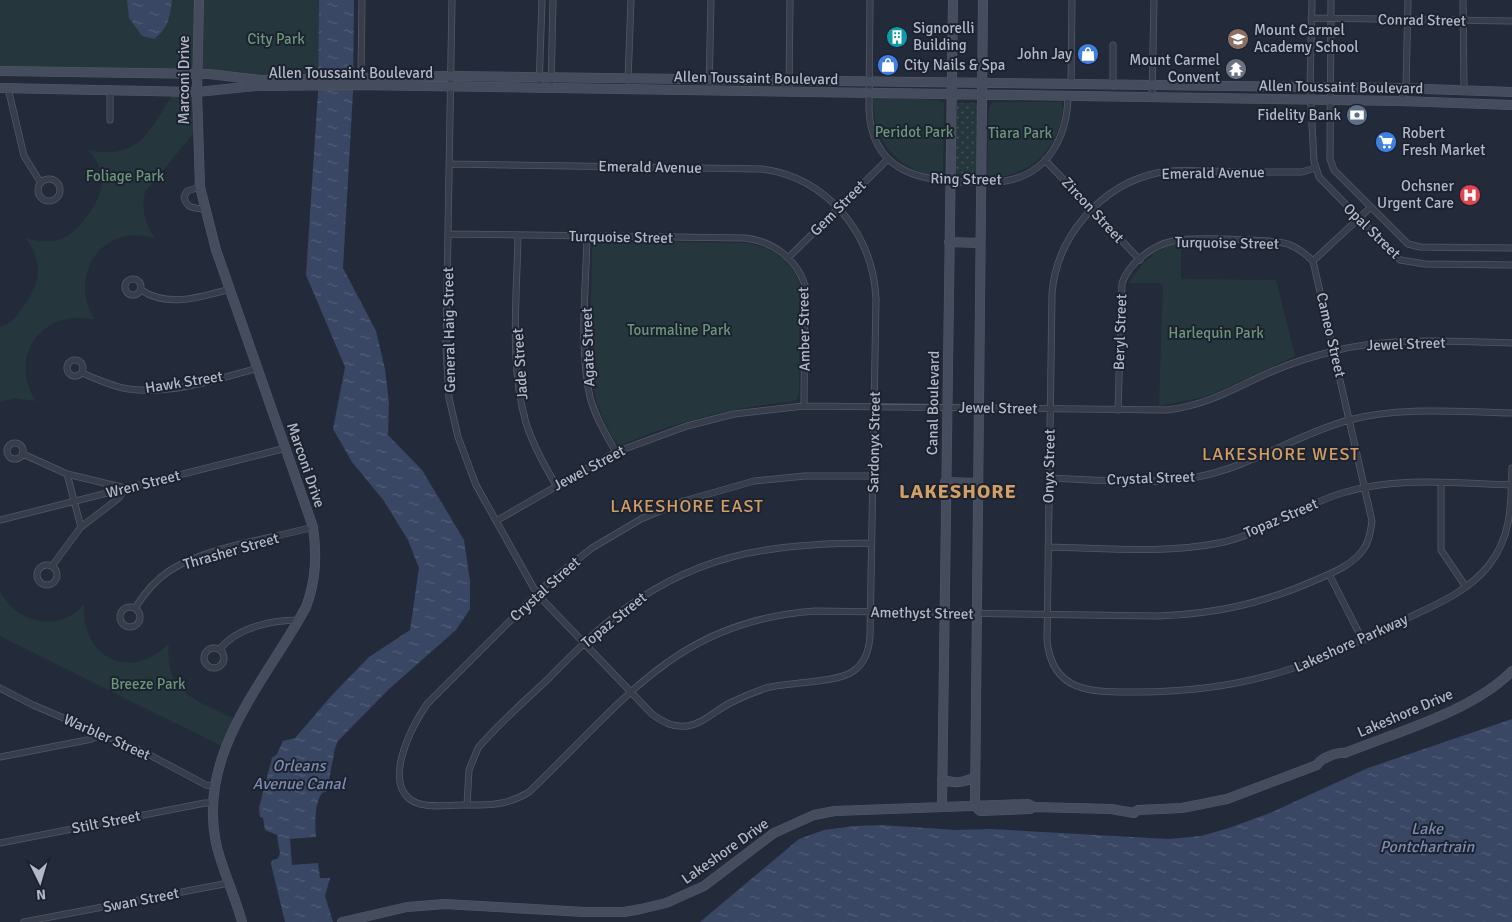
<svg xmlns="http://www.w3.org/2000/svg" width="1512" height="922" viewBox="0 0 1512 922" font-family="Signika,sans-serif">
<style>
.grass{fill:url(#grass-dots)}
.park{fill:#25373c}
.water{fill:url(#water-ripples)}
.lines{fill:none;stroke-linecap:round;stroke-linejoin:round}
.street-casing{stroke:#525866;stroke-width:7}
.secondary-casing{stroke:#525866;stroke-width:10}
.street{stroke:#373d4b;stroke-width:5.5}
.secondary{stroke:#454c5e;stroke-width:9}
.labels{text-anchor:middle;stroke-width:4;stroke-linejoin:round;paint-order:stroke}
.street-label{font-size:15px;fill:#b2b8c7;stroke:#1c2230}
.poi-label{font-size:15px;fill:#b2b8c7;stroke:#1c2230;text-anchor:start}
.park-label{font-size:15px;fill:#6a9779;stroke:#1c2230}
.water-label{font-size:16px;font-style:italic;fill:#7b8bae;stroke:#1c2230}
.quarter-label{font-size:18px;letter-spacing:1px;fill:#d19e63;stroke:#1c2230}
.district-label{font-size:20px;font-weight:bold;letter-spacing:1px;fill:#d19e63;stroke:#1c2230}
</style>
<defs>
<pattern id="grass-dots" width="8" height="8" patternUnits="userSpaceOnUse" patternTransform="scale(1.25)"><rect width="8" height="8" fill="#25373c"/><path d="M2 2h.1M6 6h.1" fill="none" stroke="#425257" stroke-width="1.8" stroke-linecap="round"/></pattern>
<pattern id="water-ripples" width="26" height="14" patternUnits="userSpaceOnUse" patternTransform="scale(1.25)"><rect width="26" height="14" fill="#394664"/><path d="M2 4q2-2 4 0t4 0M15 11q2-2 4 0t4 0" fill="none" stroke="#535f79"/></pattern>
</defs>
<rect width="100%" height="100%" fill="#232b3b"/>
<path class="grass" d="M957,103H980L979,176L960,175L955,172Z"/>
<path class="park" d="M0,0H319L318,72L300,79L0,71Z
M175,91L197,92V129L145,192C141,210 145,223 155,239C104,220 66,276 95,320C44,306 6,357 36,401L14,398L0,402V327C12,324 16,317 23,307C41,281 44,265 26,238C55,247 71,239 88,215C104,193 109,173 88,150C141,161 150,129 175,91Z
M875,97L939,100L944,103L943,177C900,173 873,143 873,100Z
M993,102H1061C1064,109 1062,118 1060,125C1051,158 1021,178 987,178L989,107Z
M598,241L745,243C769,245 794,262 800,286L799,395L795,401C734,407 677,421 621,445L617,444C602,421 594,397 590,370L592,247Z
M1181,242V279L1276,280L1295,356L1208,396L1159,406L1163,287L1160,283H1129C1141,264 1157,246 1181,242Z
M0,590C10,615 43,630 68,617C74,614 79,609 84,605C81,658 132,683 169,643C163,694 200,702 238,720L225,748L0,636Z"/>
<path class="water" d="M127,0H172C170,17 168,29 154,39L142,36L129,18Z
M319,0H354L353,92L343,268L376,331L385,369L389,402L388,435L422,470L464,540L470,581V609L456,630L389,689L338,741L335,748L327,791L322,793C314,804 315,826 316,837L290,839L292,865L318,863L320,878H330L325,896L333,922H285L271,864L272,860L277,859L280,854L277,835L265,830L263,818L260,817L259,808L272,758L277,754L283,741L295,738L333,694L369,657L410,630L419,568L408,540L384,501L352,462L333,429L345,367L306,275L318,92Z
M1512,719V922H700L799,839L824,830L855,826L881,825L956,830L991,829L1168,839L1201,836L1229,828L1270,813L1368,768Z"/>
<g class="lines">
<g class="street-casing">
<path id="street" d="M870,0L869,110C872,170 917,181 967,182C980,182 993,183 1005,181C1048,174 1067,137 1068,97
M1312,0L1310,88L1314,161L1319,177L1400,260L1425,264L1512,265
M1331,0L1330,159L1334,170L1408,244L1420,247L1512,248
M1463,0L1464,90
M1311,18L1512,21
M361,77L362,0
M628,80L631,0
M1071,85L1072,0
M1113,86V45
M8,88L24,156L41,183
M539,88L542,0
M551,88L553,0
M709,91L711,0
M789,93L790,0
M1152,98L1154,0
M1401,101L1406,88L1408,0
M110,120V90
M1045,160L1140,260
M450,164L762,169C828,178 873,234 876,299L870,636C869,651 865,664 852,672C835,683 789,682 766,688C754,692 742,697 730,703C716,710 703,724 687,726C673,728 662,722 652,714L537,594L476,485L458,437L449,398L446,348L452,0
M1315,168L1302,172C1270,172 1238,172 1207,171C1191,171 1173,169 1157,173C1101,185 1056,237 1052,294L1047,641C1053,695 1095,692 1138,692C1246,692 1313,666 1408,618C1437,604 1469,591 1489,565C1512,536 1511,503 1512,468
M38 190a11 11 0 1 1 22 0a11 11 0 1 1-22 0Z
M200,187L187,191L184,197C187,209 194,208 205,209
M448,234L745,238C772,241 796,258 805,285L804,406
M518,235C517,297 509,363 526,423C533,445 544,465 556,485
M587,236C586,287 579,348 590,397C595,416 606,435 616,452
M788,258L888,159
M1313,261L1371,207
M125 287a8 8 0 1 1 16 0a8 8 0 1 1-16 0Z
M141,290C168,308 201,297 230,289
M67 368a8 8 0 1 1 16 0a8 8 0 1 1-16 0Z
M82,373C97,379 113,387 129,389C172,395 218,379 258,368
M1118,410L1122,283C1129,263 1153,245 1173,241C1191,237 1271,239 1288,244C1298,248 1306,254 1313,261
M7 451a8 8 0 1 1 16 0a8 8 0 1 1-16 0Z
M23,454L67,474L125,488L119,498L81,527L52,566
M67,474L81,527
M873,476H805L754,481L684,501L641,519L592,548L550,581L427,704C412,725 379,788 417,803C430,808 448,805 462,805C487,805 507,806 529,792C623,703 675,621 815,611L1158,616C1217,614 1264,603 1318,579C1334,572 1352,565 1363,550C1369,542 1371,530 1372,521L1313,261
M1049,478C1098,480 1149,485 1197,477C1251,467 1297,434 1349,420C1401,406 1459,412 1512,413
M1441,483V550L1466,587
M0,520L286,448
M496,521L616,452L687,426L734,414L804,406L1167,410C1212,404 1233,388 1273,371C1292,363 1314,356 1334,351C1391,336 1454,342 1512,343
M1048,547C1105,548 1163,554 1219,543C1263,534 1300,506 1342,493C1396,476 1455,483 1512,485
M37 575a10 10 0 1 1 20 0a10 10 0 1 1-20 0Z
M1329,574L1363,641
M120 617a10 10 0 1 1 20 0a10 10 0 1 1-20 0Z
M135,608C144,594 154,581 169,571C206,547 270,539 313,527
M204 658a10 10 0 1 1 20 0a10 10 0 1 1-20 0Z
M220,649C237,627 273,620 299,620
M0,688L33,705L148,754L206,785L214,786
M0,757L92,739L101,734
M467,805L469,770L478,748C499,723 525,701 548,679C568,659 587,639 609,621C691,554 769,543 871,543
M0,843L205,803H213
M24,922L229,883"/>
</g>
<g class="secondary-casing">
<path id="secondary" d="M199,0L197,92L200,187L216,250L313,527C317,556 316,580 306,607C266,681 197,752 216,843C222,870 235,895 242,922
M0,71L209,74L260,80L450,76L1397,88L1512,92
M0,88L197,92L255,86L358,85L1401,101L1512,105
M949,242L980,243
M945,482L978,483
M942,779C955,784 962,783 975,777
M975,806L983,0
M975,806L980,811L1030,809
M942,807L953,0
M342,922L407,907L445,904L584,912H624L641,909L666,903L704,886L774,833L814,815L835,811L1028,804L1034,807L1111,809L1134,813L1138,810L1182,808L1227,799L1317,765C1321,758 1337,752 1345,753C1397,732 1473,711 1512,671"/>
</g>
<use href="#street" class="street"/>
<use href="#secondary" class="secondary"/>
</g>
<defs>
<g id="building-disc" transform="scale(1.125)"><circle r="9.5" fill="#0f9aa8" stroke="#1c2230"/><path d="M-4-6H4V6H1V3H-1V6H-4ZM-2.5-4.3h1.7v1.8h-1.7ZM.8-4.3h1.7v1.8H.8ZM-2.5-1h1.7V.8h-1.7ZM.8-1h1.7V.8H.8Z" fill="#fff"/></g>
<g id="school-disc" transform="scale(1.125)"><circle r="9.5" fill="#8d6e63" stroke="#1c2230"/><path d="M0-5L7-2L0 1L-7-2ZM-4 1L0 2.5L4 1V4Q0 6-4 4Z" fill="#fff"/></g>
<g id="shop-disc" transform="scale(1.125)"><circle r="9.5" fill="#3f7fe0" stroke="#1c2230"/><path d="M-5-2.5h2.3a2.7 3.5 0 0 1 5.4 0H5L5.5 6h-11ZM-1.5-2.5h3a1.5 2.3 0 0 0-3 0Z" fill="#fff"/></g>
<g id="temple-disc" transform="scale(1.125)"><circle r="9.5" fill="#6b7280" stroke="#1c2230"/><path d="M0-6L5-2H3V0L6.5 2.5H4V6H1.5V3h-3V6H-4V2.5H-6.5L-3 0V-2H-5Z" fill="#fff"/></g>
<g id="bank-disc" transform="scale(1.125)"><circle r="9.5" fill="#5c6f8a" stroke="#1c2230"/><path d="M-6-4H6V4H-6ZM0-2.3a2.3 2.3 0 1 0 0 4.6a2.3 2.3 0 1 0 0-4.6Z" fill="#fff"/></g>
<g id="supermarket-disc" transform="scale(1.125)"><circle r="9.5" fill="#3f7fe0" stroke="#1c2230"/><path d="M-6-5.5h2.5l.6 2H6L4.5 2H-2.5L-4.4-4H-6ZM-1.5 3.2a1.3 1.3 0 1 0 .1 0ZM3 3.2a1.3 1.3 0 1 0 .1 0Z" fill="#fff"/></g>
<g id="hospital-disc" transform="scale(1.125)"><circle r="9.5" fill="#e0444e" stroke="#1c2230"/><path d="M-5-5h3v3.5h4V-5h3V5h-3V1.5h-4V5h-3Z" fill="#fff"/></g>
</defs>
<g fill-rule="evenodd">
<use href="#building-disc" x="897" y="37"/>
<use href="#school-disc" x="1238" y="39"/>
<use href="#shop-disc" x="1088" y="54"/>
<use href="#shop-disc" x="888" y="65"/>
<use href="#temple-disc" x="1236" y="69"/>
<use href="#bank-disc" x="1357" y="115"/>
<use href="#supermarket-disc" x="1386" y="142"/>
<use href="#hospital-disc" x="1470" y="195"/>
</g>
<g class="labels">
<g class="street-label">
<text transform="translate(1422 20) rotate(1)" y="5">Conrad Street</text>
<text x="351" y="78">Allen Toussaint Boulevard</text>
<text transform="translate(756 78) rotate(1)" y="5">Allen Toussaint Boulevard</text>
<text transform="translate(184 80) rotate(-90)" y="5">Marconi Drive</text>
<text transform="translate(1341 87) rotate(1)" y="5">Allen Toussaint Boulevard</text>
<text transform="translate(650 167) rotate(1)" y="5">Emerald Avenue</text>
<text transform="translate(1213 173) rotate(-1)" y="5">Emerald Avenue</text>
<text transform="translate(966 179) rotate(1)" y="5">Ring Street</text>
<text transform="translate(838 208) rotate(-45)" y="5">Gem Street</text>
<text transform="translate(1093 210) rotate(47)" y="5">Zircon Street</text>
<text transform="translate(1372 231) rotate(44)" y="5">Opal Street</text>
<text transform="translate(621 237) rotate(1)" y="5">Turquoise Street</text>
<text transform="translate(1227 243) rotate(1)" y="5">Turquoise Street</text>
<text transform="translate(804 329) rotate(-91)" y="5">Amber Street</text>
<text transform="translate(449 330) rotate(-91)" y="5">General Haig Street</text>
<text transform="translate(1120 332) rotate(-88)" y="5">Beryl Street</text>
<text transform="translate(1331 335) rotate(77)" y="5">Cameo Street</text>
<text transform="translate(1406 344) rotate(-2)" y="5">Jewel Street</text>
<text transform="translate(588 347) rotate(-92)" y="5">Agate Street</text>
<text transform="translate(520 364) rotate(-94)" y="5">Jade Street</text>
<text transform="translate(184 382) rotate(-9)" y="5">Hawk Street</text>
<text transform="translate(933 403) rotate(-89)" y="5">Canal Boulevard</text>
<text transform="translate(998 408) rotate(1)" y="5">Jewel Street</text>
<text transform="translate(874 442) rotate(-89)" y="5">Sardonyx Street</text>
<text transform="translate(306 465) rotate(71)" y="5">Marconi Drive</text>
<text transform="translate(1049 466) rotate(-89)" y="5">Onyx Street</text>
<text transform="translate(589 468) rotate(-28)" y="5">Jewel Street</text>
<text transform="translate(1151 478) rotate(-2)" y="5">Crystal Street</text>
<text transform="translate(143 484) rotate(-14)" y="5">Wren Street</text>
<text transform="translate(1281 518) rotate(-23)" y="5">Topaz Street</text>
<text transform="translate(231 551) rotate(-16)" y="5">Thrasher Street</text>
<text transform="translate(545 589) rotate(-42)" y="5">Crystal Street</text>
<text transform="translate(922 613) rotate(1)" y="5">Amethyst Street</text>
<text transform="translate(614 620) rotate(-39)" y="5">Topaz Street</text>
<text transform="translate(1351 643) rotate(-24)" y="5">Lakeshore Parkway</text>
<text transform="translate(1405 713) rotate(-23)" y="5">Lakeshore Drive</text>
<text transform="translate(107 737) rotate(24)" y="5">Warbler Street</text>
<text transform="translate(106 822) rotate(-11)" y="5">Stilt Street</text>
<text transform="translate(725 851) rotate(-35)" y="5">Lakeshore Drive</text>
<text transform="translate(141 900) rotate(-11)" y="5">Swan Street</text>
</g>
<g class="poi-label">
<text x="913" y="33">Signorelli<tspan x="913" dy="17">Building</tspan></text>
<text x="1254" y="35">Mount Carmel<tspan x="1254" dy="17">Academy School</tspan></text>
<text x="1072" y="59" text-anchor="end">John Jay</text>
<text x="1220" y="65" text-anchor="end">Mount Carmel<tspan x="1220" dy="17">Convent</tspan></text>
<text x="904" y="70">City Nails &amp; Spa</text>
<text x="1341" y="120" text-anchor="end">Fidelity Bank</text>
<text x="1402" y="138">Robert<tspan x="1402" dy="17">Fresh Market</tspan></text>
<text x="1454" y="191" text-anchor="end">Ochsner<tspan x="1454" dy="17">Urgent Care</tspan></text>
</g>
<g class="park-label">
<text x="276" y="44">City Park</text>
<text x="914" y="137">Peridot Park</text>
<text x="1020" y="138">Tiara Park</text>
<text x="125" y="181">Foliage Park</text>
<text x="679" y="335">Tourmaline Park</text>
<text x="1216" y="338">Harlequin Park</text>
<text x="148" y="689">Breeze Park</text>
</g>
<g class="water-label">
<text x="299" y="771">Orleans<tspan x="299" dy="18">Avenue Canal</tspan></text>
<text x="1427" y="834">Lake<tspan x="1427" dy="18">Pontchartrain</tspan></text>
</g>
<g class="quarter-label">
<text x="1281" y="460">LAKESHORE WEST</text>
<text x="687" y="512">LAKESHORE EAST</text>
</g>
<g class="district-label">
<text x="958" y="498">LAKESHORE</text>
</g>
</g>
<g transform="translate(40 882) rotate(175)" stroke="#1c2230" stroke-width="4" paint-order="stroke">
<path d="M0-4L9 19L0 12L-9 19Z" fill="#b2b8c7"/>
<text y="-8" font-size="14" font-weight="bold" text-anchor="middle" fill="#b2b8c7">N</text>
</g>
</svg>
